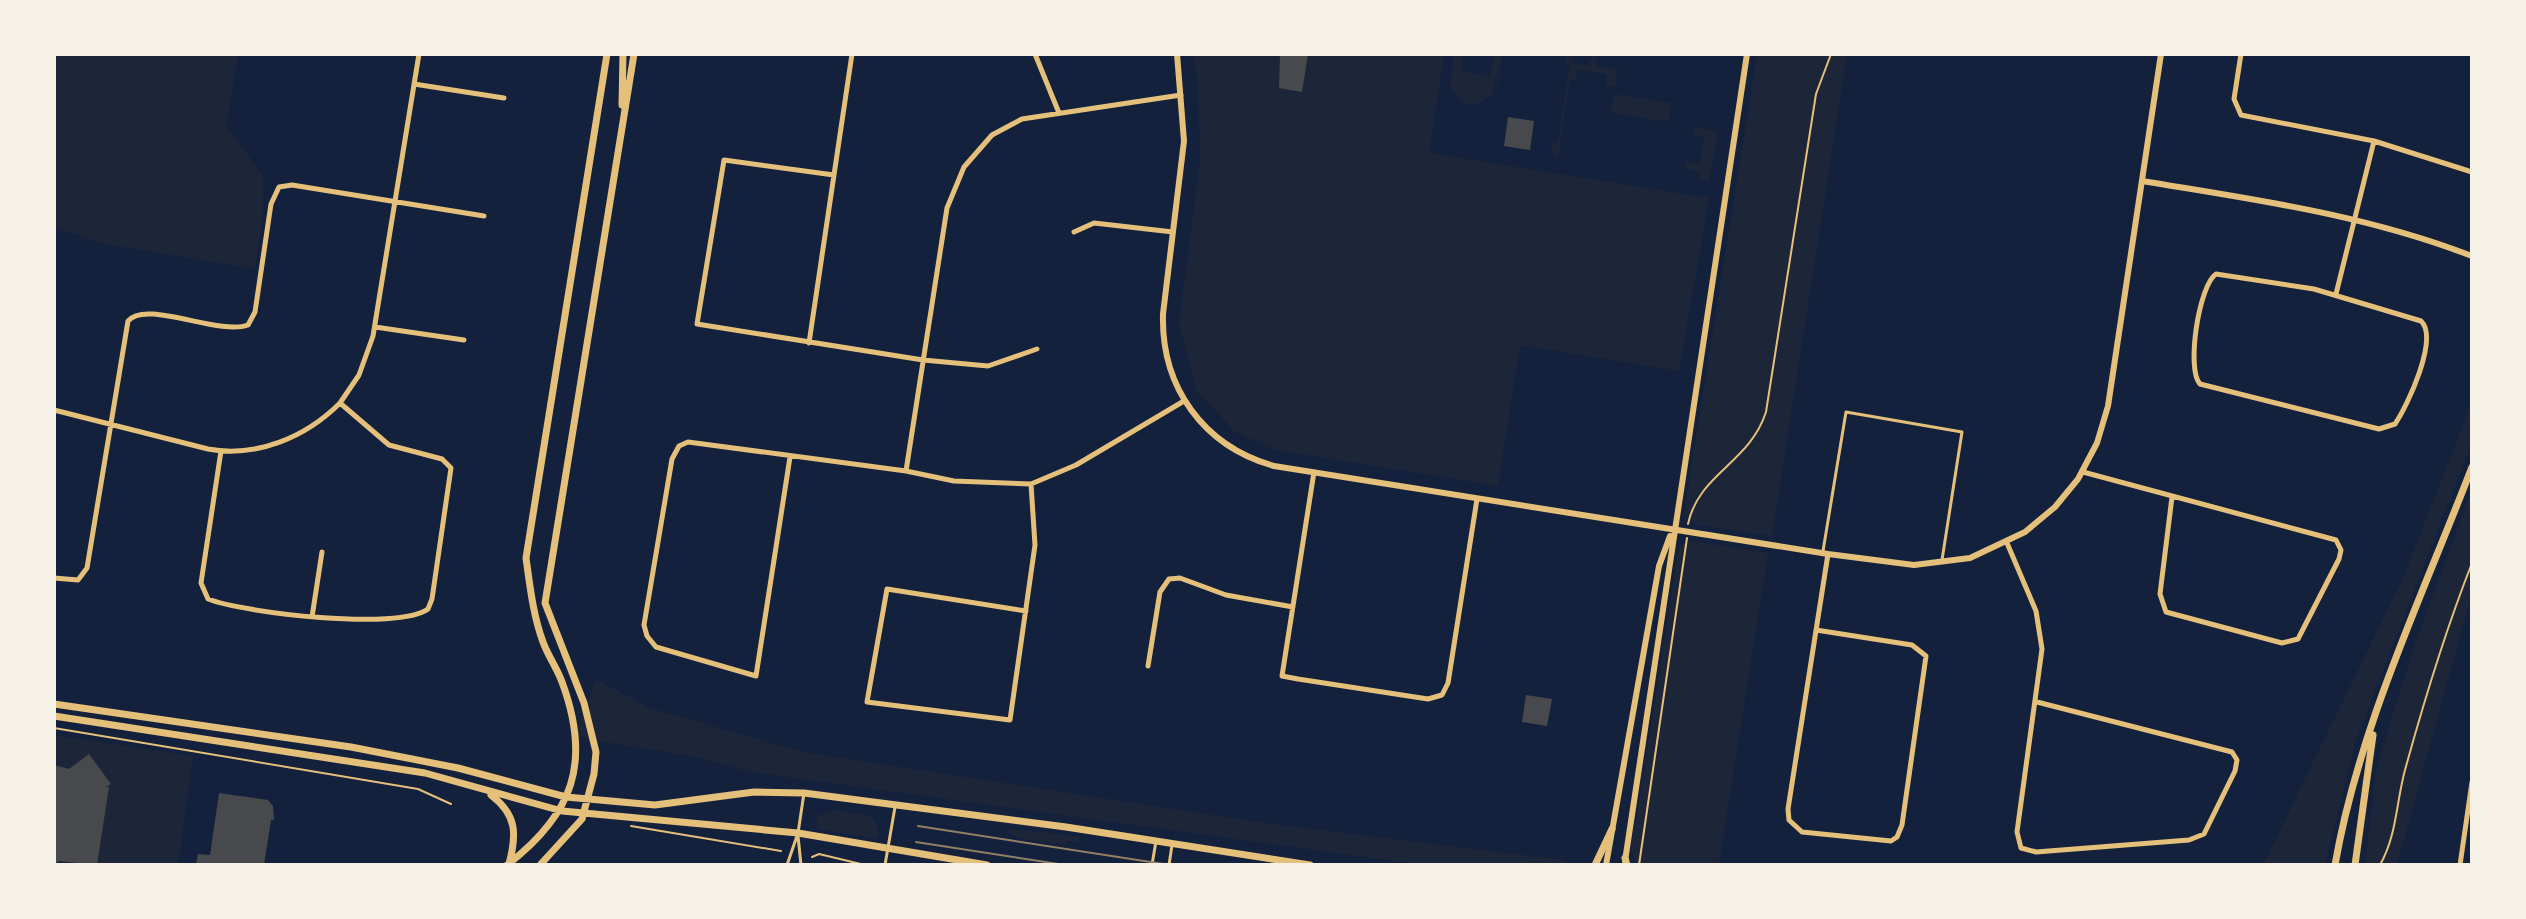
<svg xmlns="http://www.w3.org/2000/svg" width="2526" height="919" viewBox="0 0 2526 919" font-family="'Space Grotesk',sans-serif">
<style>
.green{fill:#1d2539}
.building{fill:#48494c}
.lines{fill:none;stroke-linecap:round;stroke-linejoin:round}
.path{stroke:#e5c07b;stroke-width:2}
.service{stroke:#e5c07b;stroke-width:3}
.minor{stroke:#e5c07b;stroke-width:5}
.tertiary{stroke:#e5c07b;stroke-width:6}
.secondary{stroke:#e5c07b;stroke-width:7}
.tram{stroke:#918062;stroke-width:2}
</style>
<rect width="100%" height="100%" fill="#14213d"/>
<path class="green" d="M54,54H238L226,125L263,176V218L255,269L100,243L54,227Z
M1193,54H1444L1429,153L1709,198L1679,371L1520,345L1498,486L1276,450L1235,432L1196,390L1179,324L1200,161L1198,83Z
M1454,54H1463L1461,70L1490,76L1495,54H1502L1496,96L1497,72L1492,95L1477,104L1463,103L1450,86Z
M1595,54L1597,66L1618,69L1615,87L1606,86L1607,74L1578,70L1576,80L1570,79L1558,158L1552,153L1551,143L1558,141L1570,64L1565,62L1566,56L1570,55L1573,63L1588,65Z
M1757,54H1847L1772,536L1696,525L1684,513Z
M1614,94L1671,103L1668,122L1611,113Z
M1695,127L1718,131L1709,181L1698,179L1699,172L1685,169L1686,162L1700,164L1704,137L1693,135Z
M2472,402V443L2356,740L2325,865H2263L2404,576Z
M2472,489V593L2397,865H2365L2376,770L2414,646Z
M1692,541L1768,553L1719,865H1638L1631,852L1676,564L1680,545Z
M596,679L650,708L803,752L1271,824L1565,860L1563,865H1423L751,772L691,756L574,737Z
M54,735L193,756L178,865H54Z
M833,810L871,816L877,826V839L817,829V816Z
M1004,829L1080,836L1079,842L1067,841L1065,845L1017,838Z"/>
<path class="building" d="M1280,54H1308L1302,92L1279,88Z
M1508,117L1534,121L1530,150L1504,146Z
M1526,695L1552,699L1547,726L1522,722Z
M89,754L111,784L106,787H109L97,865L59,861L54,865V765L69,769Z
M219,793L268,800L273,806L274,820H271L264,865H196L198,854L210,855Z"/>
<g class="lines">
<path class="path" d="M1688,524C1699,473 1749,464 1766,412L1816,94L1831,54
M54,728L418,789L451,804
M631,826L781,851
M812,857L819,854L865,865
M1639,865L1687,538
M2380,865C2397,835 2396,803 2405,770C2424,701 2446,629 2472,563"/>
<path class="service" d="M1823,551L1846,412L1962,432L1942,560
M798,836L801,865
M787,865L798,833L804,793
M885,865L895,807
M1152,865L1156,841
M1169,865L1172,845"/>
<path class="minor" d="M1035,54L1059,113
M2241,54L2234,99L2241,115L2374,141L2472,172
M414,84L504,98
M834,175L724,160L697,324L923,360L988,366L1037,349
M1074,232L1094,223L1173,232
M2216,274L2314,289L2421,321C2439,338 2408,405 2395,424L2379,429L2200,384C2186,369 2199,285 2216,274Z
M2336,294L2374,141
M375,327L464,340
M809,343L852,54
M340,403L359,375L373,336L419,54
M54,410L208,449C257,458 306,437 340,403L389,445L442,459L451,468L432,599L428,609C398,631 244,613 208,599L201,583L221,451
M790,457L756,676L656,647L647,636L644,625L672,459L679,446L688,442L906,471L954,481L1031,484L1076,465L1184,401
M906,471L947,208L964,167L992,135L1022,119L1181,95
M1314,472L1282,676L1298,679L1428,699L1442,695L1448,683L1477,499
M2083,472L2336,540L2341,550L2339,559L2298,639L2282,643L2166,612L2160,594L2172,497
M2007,543L2036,611L2042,649L2017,832L2021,848L2036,852L2189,840L2204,834L2235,771L2237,760L2232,752L2037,702
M54,578L78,580L87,568L128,321C146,299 218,336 248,325L255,312L271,204L279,187L292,185L484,216
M1026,611L887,589L867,702L1010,720L1035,545L1031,484
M312,617L322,552
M1816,630L1912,645L1926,656L1902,825L1897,837L1891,841L1802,832L1789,820L1788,809L1828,554
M1148,666L1160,592L1169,579L1180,578L1226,595L1293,607
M2460,865L2472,782"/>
<path class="tertiary" d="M1177,54L1184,141L1163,314C1161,387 1203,446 1274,466L1828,554L1914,565L1970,558L2025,532L2055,507L2078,479L2097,443L2108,406L2161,54
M2142,181C2256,200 2363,214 2472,256
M1625,861L1747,54
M1606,865L1659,566L1670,536"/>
<path class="secondary" d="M622,105L623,54
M54,704L351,747L458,768L566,797L655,805L754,792L804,793L1066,827L1310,865
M54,716L425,773L562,811L798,833L987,865
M491,795C517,815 517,834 509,864
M1625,858L1627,865
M507,865C573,814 592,763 562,682C557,668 548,656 543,642C533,615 530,586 526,558L607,54
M540,865L582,819L594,774L596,752L584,703L545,603L634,54
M1595,865L1612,829
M2335,865C2359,727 2422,597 2472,467
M2355,865L2373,735"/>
<path class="tram" d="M918,826L1170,865
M916,842L1065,865"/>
</g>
<rect width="2526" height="919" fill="none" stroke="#f6f1e7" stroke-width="112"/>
</svg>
